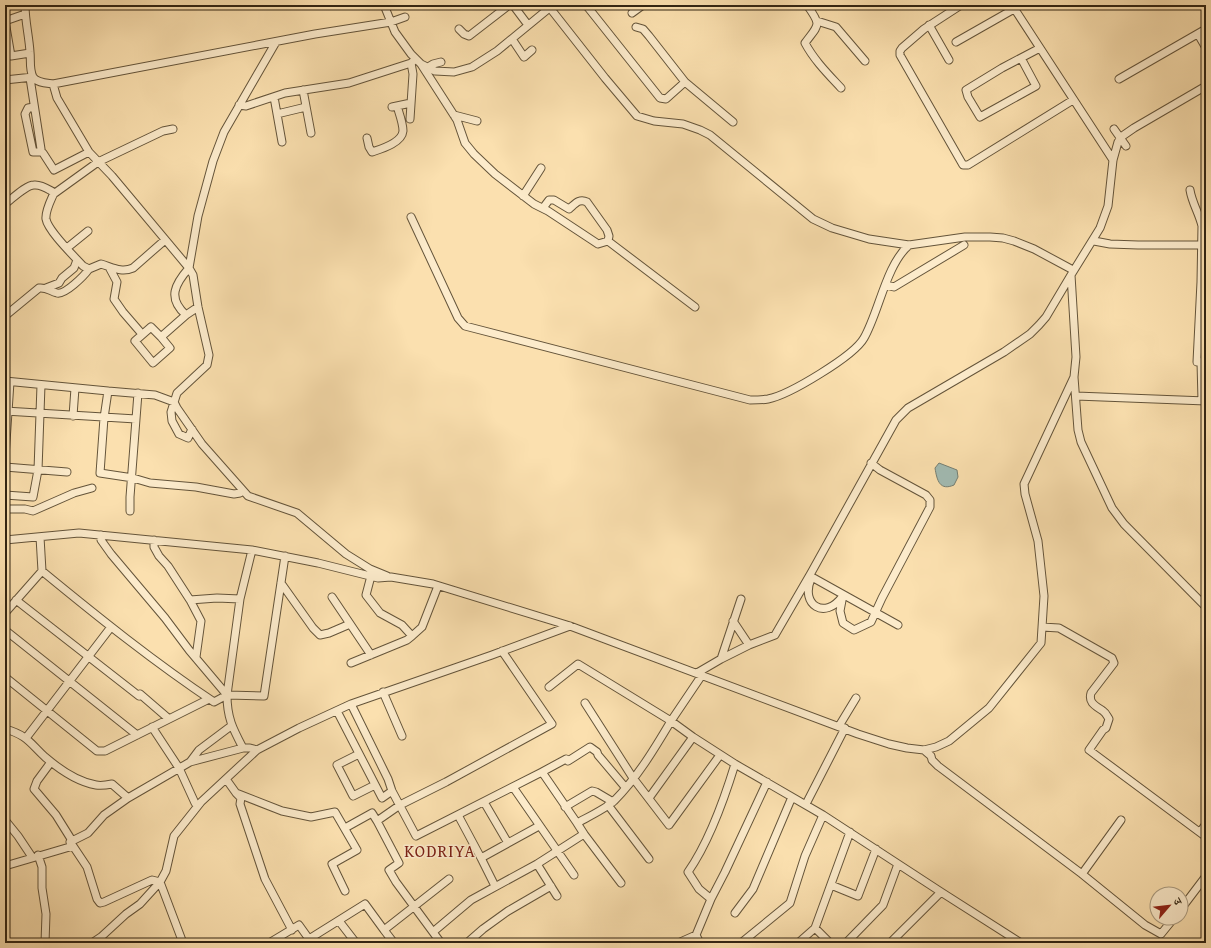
<svg xmlns="http://www.w3.org/2000/svg" width="1211" height="948" viewBox="0 0 1211 948" font-family="'Gentium Book Plus','Noto Serif Devanagari',serif">
<style>
.water{fill:#a1bbb3;stroke:#757f73}
.lines{fill:none;stroke-linecap:round;stroke-linejoin:round}
.minor-casing{stroke:#64543a;stroke-width:9}
.minor{stroke:#fcebcb;stroke-width:7}
.labels{text-anchor:middle;stroke-width:3;stroke-linejoin:round;paint-order:stroke}
.quarter-label{font-size:17px;letter-spacing:1px;fill:#7a1f14;stroke:#fcebcb}
</style>
<rect width="100%" height="100%" fill="#fbe0af"/>
<filter id="stains"><feTurbulence type="fractalNoise" baseFrequency=".005" numOctaves="4"/><feColorMatrix values="0 0 0 0 .2 0 0 0 0 .09 0 0 0 0 .02 0 0 0 .5 -.17"/></filter>
<radialGradient id="worn" r=".72"><stop offset=".6" stop-color="#630" stop-opacity="0"/><stop offset="1" stop-color="#630" stop-opacity=".3"/></radialGradient>
<path class="water" d="M939,463L957,470L958,477L954,485C940,491 937,481 935,468Z"/>
<g class="lines">
<g class="minor-casing">
<path id="minor" d="M25,5C25,21 29,36 30,52C31,60 29,69 33,77C37,83 47,83 53,84L315,34L391,22L405,17
M384,5L395,32L411,54L421,64L435,71L454,72L472,67L497,51L553,5
M513,5L528,25
M586,5L660,98L666,99L685,82L733,122
M807,5C822,26 819,24 805,43C814,60 828,74 841,88
M961,5L924,29L902,48L900,51V55L963,165H968L1073,100
M1012,5L1113,160
M550,8L605,78L637,116L654,121L683,124L700,130L710,135L813,219L832,228L869,239L909,245L965,237H990L1003,238L1014,241L1034,249L1073,270
M632,13L643,5
M25,14L5,21L11,56L30,53
M817,21L836,27L865,61
M929,25L949,60
M636,27L643,29L649,36L685,82
M459,29L464,34L469,36L509,5
M1198,34L1206,48
M512,39L524,57L532,50
M956,42L1014,9
M1021,58L1036,86L980,117L968,97L966,90L1002,68L1040,48
M421,64L457,120L465,143L474,154L495,174L534,204L548,211L598,244L608,241L695,307
M428,67L433,64L441,62
M30,78L41,149L40,152H33L25,114L28,108L34,107
M1119,79L1206,29
M5,80L33,77
M53,84L57,98L89,152L112,176L189,268C175,284 167,298 186,315
M303,90L311,133
M274,97L282,142
M239,105L246,106L285,93L349,83L411,63L416,59
M392,107L411,103
M277,114L306,107
M454,115L477,121
M410,119L413,74L411,63
M1114,129L1126,146
M367,138L369,147L372,152C381,149 402,143 403,131C403,123 399,113 397,106
M43,153L54,170L89,152
M1190,190C1192,203 1199,213 1202,226L1201,282L1197,362
M54,193C51,200 45,211 46,219C48,231 74,256 83,266L89,269L101,264C112,267 121,273 133,268L165,240
M523,196L541,168
M5,204C12,199 26,185 34,185C42,184 49,190 55,193L98,162L163,131L173,129
M543,208L549,200H554L569,209C575,204 579,198 587,202L607,230L609,236L608,241
M411,217L458,318L465,326L750,400C756,400 762,400 768,399C789,395 854,356 864,338C879,312 886,265 909,245
M1094,241L1110,244L1138,245H1206
M67,248L88,231
M109,267L117,282L114,299L123,312L142,334
M886,285L894,287L964,245
M46,288L59,283L62,278L74,268L77,260
M5,316L39,288C46,287 50,291 57,293C65,295 84,276 89,269
M161,337L170,348L153,363L135,341L151,327L161,337L186,315L198,307
M1201,362L1202,401
M1074,377L1078,430L1081,442L1112,508L1124,524L1206,607
M5,381L108,391
M1076,396L1206,401
M5,411L136,419
M73,416L75,388
M192,429L188,438L179,434L172,421L171,412L177,393L207,365L209,355L198,307L193,275L189,268L198,216L213,161L224,132L276,42
M5,457L10,382
M5,467L67,472
M240,493L234,494L196,487L150,483L133,478L100,473L104,418L108,391L155,395L174,402L177,408L202,444L248,496L297,513L346,554L370,569L387,576
M5,495L33,497L38,470L41,385
M5,509H25L33,511L74,493L92,488
M130,511V497L138,393
M101,535V540L111,554L165,618L189,650L227,695
M40,537L42,571
M5,540L79,533L252,550L318,563L378,578L391,577L433,584L570,626L858,734L889,744L907,748L924,750L936,747L949,741L989,708L1041,643L1044,596L1038,541L1025,494L1024,484L1074,377L1076,357L1071,275L1100,228L1108,206L1113,160L1118,142L1121,137L1134,128L1206,86
M154,540V547L159,556L168,566L190,600L217,598L240,599
M810,576L898,625
M811,579C800,605 825,620 842,597
M281,583L313,628L320,635L329,633L350,624
M843,595L840,611L843,623L854,630L871,622L882,598L930,507V500L926,495L880,470L871,463
M332,597L371,655
M16,600L139,696
M190,600L201,621L196,657
M5,613L42,571C98,617 154,662 214,702L227,695L264,696L285,556
M733,621L749,645
M1042,627L1059,628L1112,658L1114,663L1091,693C1088,703 1096,706 1103,711C1106,713 1107,716 1109,719L1106,728L1103,730L1089,750L1206,837
M5,630L137,735
M412,636L422,627L438,586
M721,659L741,599
M351,663L407,640L412,636L402,625L380,613L366,595L371,576
M697,673L721,659L749,645L775,635L811,573L896,420L908,408L1004,352L1030,334L1039,325L1046,317L1071,275
M5,677L97,751H105L209,699
M549,687L578,664L671,721L702,675
M383,692L402,736
M140,694L169,719
M585,703L633,778L669,825L720,755
M351,704L388,779L392,791L416,836L542,772L577,823
M337,711L382,798L392,791
M839,726L856,698
M152,727L179,768L195,803
M5,729C27,735 30,743 45,757C59,769 78,782 96,785C101,786 107,785 112,784L128,798
M26,738L111,627
M243,748C233,729 227,718 227,695L240,599L252,550
M924,750L931,756L932,760L938,766L1082,874L1145,925L1161,934L1174,918
M359,754L337,765L353,796L375,785
M568,761L590,747L597,752L598,755L625,787
M51,762L37,781L34,789L56,815L71,839L70,842
M190,762L199,750L231,726
M735,764C724,800 709,842 688,872L699,889L711,899L725,872L767,782
M542,772L566,759
M226,779L236,793L282,811L311,817L335,812L357,850L332,864L345,891
M513,787L574,875
M236,793L241,798L240,804L265,879L292,930
M649,798L693,737
M484,802L508,843
M806,804L845,728
M608,805L649,859
M565,807L592,791L596,792L613,802
M458,815L481,858L539,826
M823,815L941,892L1021,943
M5,820L18,836L32,857
M377,821L399,863L389,870L396,882L441,943
M345,828L372,813L377,821L400,805L446,782L552,724L502,651
M1200,832L1206,824
M584,834L621,883
M73,846L87,867L97,899L100,903L104,902L152,880L160,882L140,904L126,914L101,937L92,943
M38,855L42,867V888L46,914L45,943
M481,858L495,886
M537,864L557,896
M5,866L73,846L70,842L88,833L104,815L128,798L190,762L243,748H250L257,750
M1082,874L1121,820
M831,885L858,896L876,849
M1181,909L1206,876
M735,913L753,889L792,797
M339,921L356,943
M815,928L830,943
M384,930L394,943
M433,932L471,900L537,864L584,834L577,823C588,817 605,809 614,801C637,778 655,748 671,721L693,737L735,764L823,815L805,856L790,903L741,943
M696,935L700,943
M183,943L160,882L166,871L174,836L201,802L257,750L299,728L351,704L492,655L570,626
M269,943L299,925L309,939L365,904L384,930L449,879
M467,943L483,929L508,911L551,886
M678,943L696,935L711,899
M798,943L815,928L850,832
M846,943L883,905L898,864
M890,943L941,892"/>
</g>
<use href="#minor" class="minor"/>
</g>
<g class="labels">
<g class="quarter-label">
<text x="440" y="857">KODRIYA</text>
</g>
</g>
<rect width="1211" height="948" fill="none" stroke="#fbe0af" stroke-width="20"/>
<rect x="6" y="6" width="1199" height="936" fill="none" stroke="#322513" stroke-width="2"/>
<rect x="10" y="10" width="1191" height="928" fill="none" stroke="#322513"/>
<g transform="translate(1169 906) rotate(62)"><circle r="19" fill="#fcebcb" stroke="#ab9c81"/>
<path d="M0-3L7 15L0 10L-7 15Z" fill="#8f2418"/>
<text y="-6" font-size="11" font-weight="bold" text-anchor="middle" fill="#322513">उ</text>
</g>
<rect width="100%" height="100%" filter="url(#stains)"/>
<rect width="100%" height="100%" fill="url(#worn)"/>
</svg>
